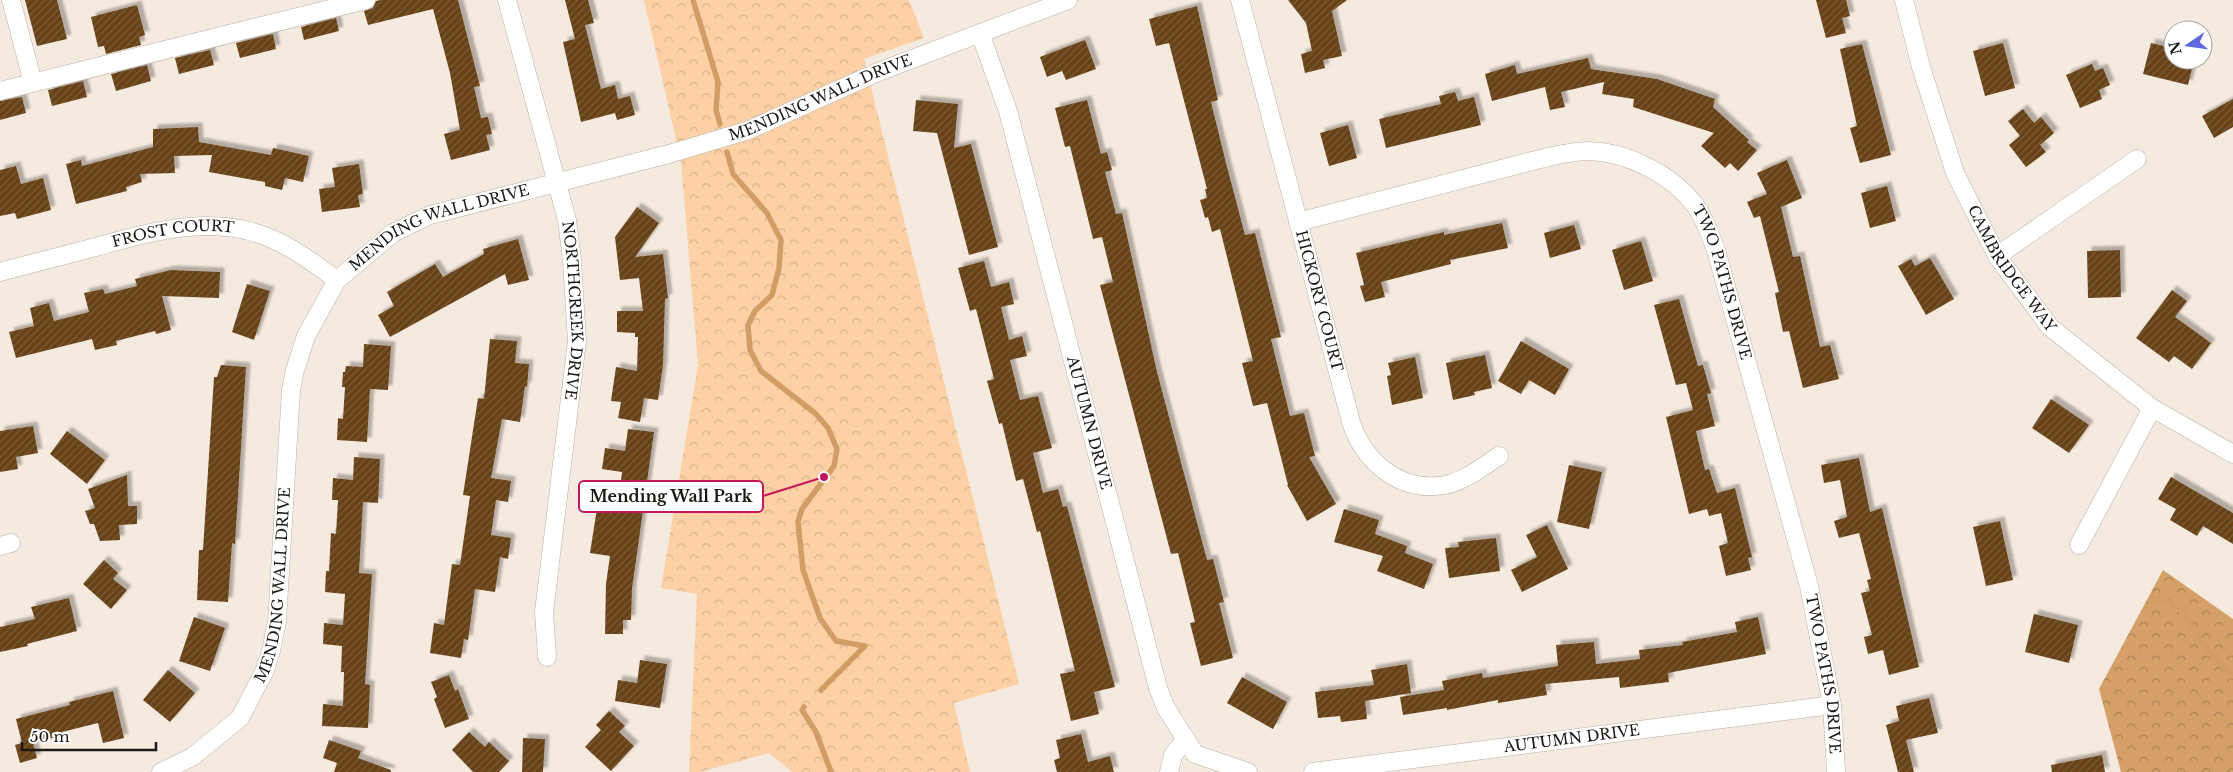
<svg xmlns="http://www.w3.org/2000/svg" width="2233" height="772" viewBox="0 0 2233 772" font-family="'Libre Baskerville',serif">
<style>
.forest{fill:url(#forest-crowns)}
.park{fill:url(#park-crowns)}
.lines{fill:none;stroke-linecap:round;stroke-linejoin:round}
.stream{stroke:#d29d65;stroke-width:5.5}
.building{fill:url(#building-hatch);filter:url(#shadow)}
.minor-casing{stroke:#bbb0a6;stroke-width:19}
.minor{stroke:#fff;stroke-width:18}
.labels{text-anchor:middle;stroke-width:5;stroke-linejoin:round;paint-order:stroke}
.street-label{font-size:15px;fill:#1c1814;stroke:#fff}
.leader{fill:none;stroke:#c2185b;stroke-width:2}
.callout-dot{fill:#c2185b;stroke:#fff;stroke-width:2}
.callout{fill:#fff;stroke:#c2185b;stroke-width:2}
.callout-label{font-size:16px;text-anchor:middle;font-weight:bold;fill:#1c1814}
</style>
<defs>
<pattern id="forest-crowns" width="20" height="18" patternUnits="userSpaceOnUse" patternTransform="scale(1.25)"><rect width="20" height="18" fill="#d5a068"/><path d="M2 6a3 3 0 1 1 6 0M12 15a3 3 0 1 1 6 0" fill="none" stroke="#ac8154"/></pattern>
<pattern id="park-crowns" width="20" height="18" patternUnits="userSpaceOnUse" patternTransform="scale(1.25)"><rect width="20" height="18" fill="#fdd1a5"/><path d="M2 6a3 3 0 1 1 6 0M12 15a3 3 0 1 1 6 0" fill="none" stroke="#d8b38d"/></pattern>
<pattern id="building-hatch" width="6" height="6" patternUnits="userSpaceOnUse" patternTransform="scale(1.25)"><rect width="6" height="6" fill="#684318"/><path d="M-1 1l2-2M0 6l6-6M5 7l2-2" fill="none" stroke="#795b38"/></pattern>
<filter id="shadow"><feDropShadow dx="4.5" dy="-4.5" stdDeviation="1" flood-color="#0004"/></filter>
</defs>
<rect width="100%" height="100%" fill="#f5eadf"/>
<path class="forest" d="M2163,570L2233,619V772H2121L2099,689Z"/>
<path class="park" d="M644,0H909L924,38L864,59L1019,684L954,703L970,772H792L769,753L700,772H689L697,594L661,588L698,365L681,161Z"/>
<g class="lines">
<path class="stream" d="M693,0L718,82L716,110L720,124
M727,152L733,174L767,213L781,240L779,268L772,295L755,311L748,325L750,350L761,371L816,414L828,428L837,449L834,466L802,509L798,522L803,570L820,618L836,641L865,646L821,690
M2152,598C2192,605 2189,628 2211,654C2218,662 2226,669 2233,676
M804,707L802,710L816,732L831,772"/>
</g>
<path class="building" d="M25,0H57L67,39L37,46Z
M381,0H458L480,86L474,87L481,118L488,117L492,134L486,135L490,150L451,160L444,134L460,130L450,73L433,9L368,25L364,11L373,8L376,1Z
M565,0H588L594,23L585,25L601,89L615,85L618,99L630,96L635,115L617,120L615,113L581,122L563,42L575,39Z
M1288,0H1347L1332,11L1342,56L1323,60L1325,68L1305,73L1301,54L1312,51L1306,23Z
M1816,0H1846L1850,16L1842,18L1846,33L1826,38Z
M137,5L145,35L139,37L141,45L106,54L104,46L98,47L91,17Z
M1197,6L1218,100L1211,102L1226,163L1245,235L1255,233L1281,337L1271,339L1290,416L1304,413L1315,456L1309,457L1336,504L1307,521L1287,485H1288L1267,403L1253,406L1242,363L1253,361L1220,229L1212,232L1208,217L1205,218L1200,200L1207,198L1205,189H1207L1169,43L1156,46L1149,19Z
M336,18L339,31L304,40L301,27Z
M273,34L276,49L240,58L236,43Z
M1085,40L1096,69L1066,80L1062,71L1047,77L1040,57Z
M2003,43L2015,88L1985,96L1973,51Z
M2151,43L2173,48V60H2194L2188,85L2143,74Z
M1862,44L1891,155L1860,163L1850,128L1857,126L1840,49Z
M210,50L214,65L179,74L175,58Z
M1588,58L1591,69L1657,79L1715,99L1713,107L1749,140L1747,142L1757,150L1738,171L1730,163L1725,168L1701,146L1714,133L1633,107L1634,99L1602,94L1604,82L1561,92L1565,107L1550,110L1545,87L1492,101L1485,74L1515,65L1517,74Z
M2092,64L2095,71L2103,68L2110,85L2099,90L2102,99L2080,108L2066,75Z
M147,65L151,81L116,91L111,74Z
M83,81L87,97L52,106L48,90Z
M1455,92L1458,101L1474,97L1481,125L1386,148L1379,119L1441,104L1439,96Z
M22,97L26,113L0,120V101Z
M2233,99V127L2214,138L2202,116Z
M916,100L958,104L954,148L971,144L998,247L969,255L937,133L913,131Z
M1087,100L1101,154L1107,152L1112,170L1105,172L1116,214L1122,213L1157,372L1207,560L1213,559L1224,602L1219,603L1233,658L1201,666L1190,623L1195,622L1178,553L1171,554L1100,285L1113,282L1102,237L1093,239L1070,146L1065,147L1055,108Z
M2023,109L2034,123L2041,117L2054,133L2040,145L2046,152L2026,167L2009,145L2020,136L2008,121Z
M1348,125L1357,158L1329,166L1320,133Z
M198,127L199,142L271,155L273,148L309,156L303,182L285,178L282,190L265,186V182L209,172L212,155L174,156L175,173L140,174L142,182L126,187L127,191L76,204L66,164L81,160L82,166L153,147V129Z
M1787,160L1802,198L1781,207L1793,257L1800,256L1820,347L1830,345L1839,379L1803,388L1789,331L1783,332L1775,293L1779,292L1760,216L1754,218L1747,202L1767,194L1757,173Z
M359,164L363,194L358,195L360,207L322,212L319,189L335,187L332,168Z
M16,166L21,184L43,178L51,210L17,219L15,213L0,216V170Z
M1887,186L1896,221L1870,228L1861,193Z
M637,207L659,223L635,257L663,254L668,298L665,299L663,365L658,400L644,398L640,422L618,418L621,402L611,401L616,367L637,371L638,337H635V333L617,332V311H643L639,278L620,280L615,237Z
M1502,223L1508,248L1450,260L1451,264L1381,282L1385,297L1365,302L1360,286L1364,285L1356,253L1444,232V235Z
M1574,225L1581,249L1550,258L1544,233Z
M518,239L529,280L508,285L505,274L390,337L378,315L394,306L387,292L435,264L443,277L484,254L483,249Z
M1641,241L1653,281L1624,290L1612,250Z
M2120,250L2121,297L2088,298L2087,251Z
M1930,258L1954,299L1926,315L1898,266L1911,259L1915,266Z
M984,261L991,287L1009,282L1014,304L1001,307L1009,340L1022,336L1027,356L1010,360L1020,400L1038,396L1052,448L1033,453L1043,493L1058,489L1063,507L1067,506L1115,687L1094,692L1099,714L1071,721L1060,674L1075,671L1040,531L1037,532L1023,479L1016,481L1002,423L999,424L987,381L994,379L976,309L970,311L958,268Z
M171,270L220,272L219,298L162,296L171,330L156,334L155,331L116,341L117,345L95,350L92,339L16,358L9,332L34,326L30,308L49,303L54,321L89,312L84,293L103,289L105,294L137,286L135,279Z
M247,284L270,291L254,340L232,332Z
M2172,290L2187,301L2175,317L2211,343L2192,369L2174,356L2169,362L2136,338Z
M1679,299L1698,366L1703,365L1711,393L1707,394L1715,426L1696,431L1705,470L1709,469L1717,493L1735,488L1752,557L1748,558L1751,570L1726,576L1719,546L1728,543L1721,513L1709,516L1707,509L1689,514L1666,417L1693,410L1686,383L1676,385L1654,305Z
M490,339L517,341L515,363L529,364L527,387L525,386L520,422L502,419L491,478L511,481L508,502L496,500L491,535L511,538L508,559L500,557L495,592L475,589L468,640L464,639L461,658L430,653L434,623L444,625L452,564L460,565L470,496L463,495L478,398L484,399Z
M1521,341L1569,369L1555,395L1529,380L1521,394L1498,381Z
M364,344L391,346L388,390L370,389L367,442L337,440L338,418L343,419L345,387H342L343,372H345L346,366L363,367Z
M1485,355L1492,388L1474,392L1475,395L1453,400L1446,363Z
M1415,357L1423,398L1392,405L1387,376L1391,375L1388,363Z
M221,365L246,367L235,544L232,543L228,602L197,600L199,550H203L214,377H217Z
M2051,399L2089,425L2069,453L2032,428Z
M33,426L38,453L16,457L18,469L0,472V431Z
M628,429L654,432L632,589L631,620H623V634H605L606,584L610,556L590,553L598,502L618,504L622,472L602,469L605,448L625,451Z
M67,431L105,460L87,484L50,454Z
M354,457L380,459L378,503L363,502L359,573L372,574L365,684L370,685L368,728L322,726L323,704L343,706L344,672H341L342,646L323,644L324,623L343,625L345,594L325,592L326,571H329L331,533L336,534L338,500H332L333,478L353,480Z
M1859,458L1870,512L1882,508L1919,667L1889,675L1883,650L1868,654L1864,637L1872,635L1861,593L1870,591L1867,580L1871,579L1859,533L1839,538L1834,521L1847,517L1840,480L1824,483L1821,465Z
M1569,465L1602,472L1589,529L1557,522Z
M127,475L128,506H137V524L119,525L120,540L100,541L94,524H90L85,511L95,508L88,489Z
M2171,477L2233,513V544L2203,526L2197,536L2170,520L2176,509L2158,499Z
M1344,509L1379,520L1375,534L1407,546L1405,553L1433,564L1424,589L1377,571L1383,556L1334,542Z
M2000,521L2013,580L1986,586L1973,527Z
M1547,525L1568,569L1522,592L1511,570L1537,557L1526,535Z
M1496,538L1500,571L1449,578L1445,548L1459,547L1458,542Z
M104,560L118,573L113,579L127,590L111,609L83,584Z
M69,598L77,631L27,644L28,646L0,652V627L35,619L31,607Z
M2034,614L2078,625L2069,663L2025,652Z
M194,617L225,628L210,671L179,661Z
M1758,617L1766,654L1668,673L1669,682L1620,688L1619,677L1545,684L1547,695L1498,703V700L1447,710V708L1403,715L1400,697L1444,690L1442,681L1482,673L1483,678L1558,666L1556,645L1594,642L1596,664L1640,659L1639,650L1683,645L1682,642L1737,632L1735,622Z
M640,660L667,664L660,708L615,701L618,680L637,683Z
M1407,664L1411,693L1365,701L1367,719L1341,722L1340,716L1318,718L1315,692L1374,685L1371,670Z
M168,670L195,693L170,722L143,700Z
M449,675L455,691L458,689L469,719L445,728L434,699L437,697L431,682Z
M1242,677L1287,702L1273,729L1227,703Z
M113,691L124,738L103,743L98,723L62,732L63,735L33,743L37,758L20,763L15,745L22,743L16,719L70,705L69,702Z
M1929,698L1938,733L1906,740L1914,772H1898L1886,725L1899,721L1896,706Z
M609,711L625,726L619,732L634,746L611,771L585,747L601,730L596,725Z
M469,732L485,747L489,742L509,761L499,772H473L452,750Z
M1081,734L1088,762L1110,756L1114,772H1057L1054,760L1060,758L1056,740Z
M523,738L545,739L543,772H522Z
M329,740L361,751L358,758L391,770V772H334L337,763L323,758Z
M2102,755L2105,772H2052L2051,765Z"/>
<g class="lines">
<g class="minor-casing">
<g id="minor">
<path d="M11,0L33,83"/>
<path id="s1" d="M507,0L567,220L572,260L577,341L544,612L547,657"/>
<path id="s2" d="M1240,0L1351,422C1364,462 1400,493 1445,485C1465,481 1482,467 1499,456"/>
<path id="s3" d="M1904,0L1921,67L1955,173L1997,256L2050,327L2152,408L2233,454"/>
<path id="s4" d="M980,33L1008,111L1158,688L1166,708L1195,754L1248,772"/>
<path d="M0,91L366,0"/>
<path id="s5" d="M1298,222L1536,160C1553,156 1571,151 1589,151C1627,152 1671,174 1695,205C1705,218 1710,235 1716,250L1809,586L1832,705L1836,772"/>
<path d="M1997,256L2137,159"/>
<path id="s6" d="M0,272C33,263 66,255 99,246C155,231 213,214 270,238C294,248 316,265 337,280"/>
<path d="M2079,545L2152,408"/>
<path d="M0,546L11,543"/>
<path id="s7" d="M161,772L192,757L240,718L265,670L271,651L277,621L291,390L295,370L306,336L337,280L393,233L430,215L669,154L749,130L878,72L1068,0"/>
<path d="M1169,772L1173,755L1186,739"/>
<path id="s8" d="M1313,772L1832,705"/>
</g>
</g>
<use href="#minor" class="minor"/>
</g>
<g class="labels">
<g class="street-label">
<text dy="5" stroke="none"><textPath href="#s7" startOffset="1075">MENDING WALL DRIVE</textPath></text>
<text dy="5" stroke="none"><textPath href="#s7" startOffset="670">MENDING WALL DRIVE</textPath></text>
<text dy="5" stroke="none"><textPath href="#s6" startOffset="178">FROST COURT</textPath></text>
<text dy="5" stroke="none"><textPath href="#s3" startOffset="292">CAMBRIDGE WAY</textPath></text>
<text dy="5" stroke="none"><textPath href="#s5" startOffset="505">TWO PATHS DRIVE</textPath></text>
<text dy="5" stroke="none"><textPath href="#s2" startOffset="311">HICKORY COURT</textPath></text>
<text dy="5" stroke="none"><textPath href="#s1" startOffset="319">NORTHCREEK DRIVE</textPath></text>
<text dy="5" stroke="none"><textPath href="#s4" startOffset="405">AUTUMN DRIVE</textPath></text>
<text dy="5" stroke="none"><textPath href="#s7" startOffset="236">MENDING WALL DRIVE</textPath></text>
<text dy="5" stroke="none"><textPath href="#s5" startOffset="910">TWO PATHS DRIVE</textPath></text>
<text dy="5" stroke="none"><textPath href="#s8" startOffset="261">AUTUMN DRIVE</textPath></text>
</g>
</g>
<path class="leader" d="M824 477L763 496"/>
<circle class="callout-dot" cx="824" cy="477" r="5"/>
<rect class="callout" x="579" y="481" width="184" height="31" rx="5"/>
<g class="callout-label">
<text x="671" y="502">Mending Wall Park</text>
</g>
<g transform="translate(2188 45) rotate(257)"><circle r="24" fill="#ffffff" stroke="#a4a3a1"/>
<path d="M0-4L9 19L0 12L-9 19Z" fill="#6068e0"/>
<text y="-8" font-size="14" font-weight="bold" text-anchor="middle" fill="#1c1814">N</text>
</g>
<path d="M22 742v8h134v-8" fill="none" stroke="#1c1814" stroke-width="2.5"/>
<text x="30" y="742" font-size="15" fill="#1c1814" stroke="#ffffff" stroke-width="4" paint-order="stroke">50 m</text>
</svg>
